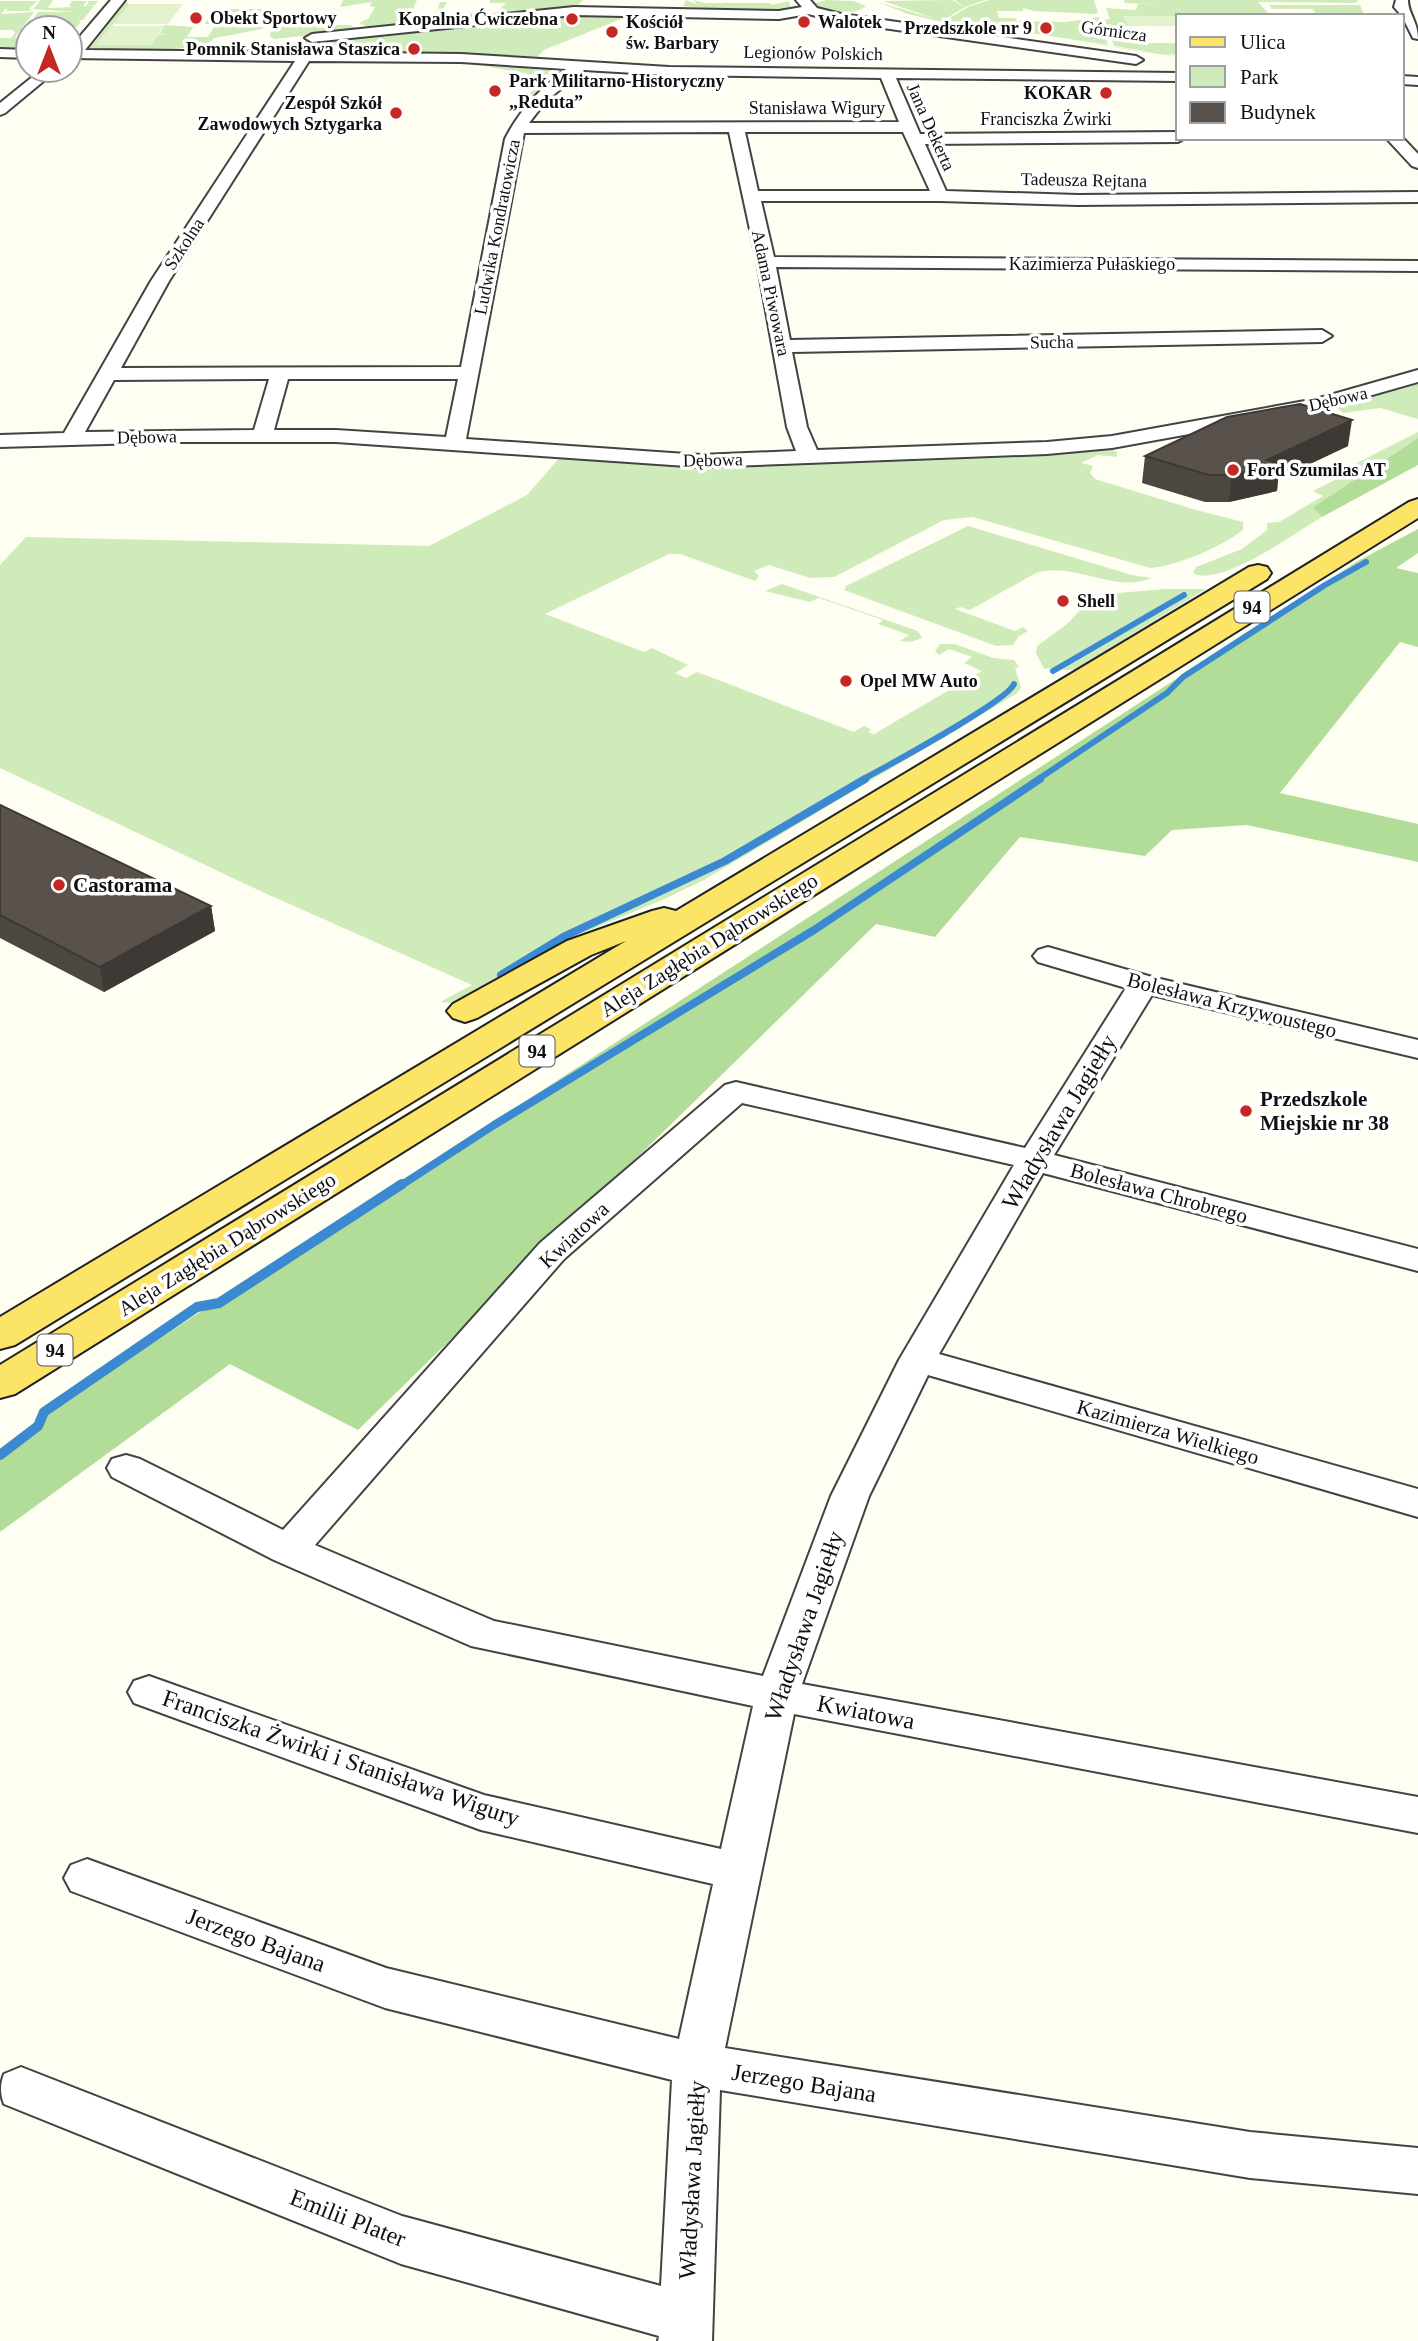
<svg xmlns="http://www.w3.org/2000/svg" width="1418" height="2341" viewBox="0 0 1418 2341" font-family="'Times New Roman',serif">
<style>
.green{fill:#d0ebba}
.forest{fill:#b2dd99}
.pitch{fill:#e2f2cc}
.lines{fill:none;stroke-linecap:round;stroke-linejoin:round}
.stream-far2{stroke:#3a89d1;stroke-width:6}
.stream-far1{stroke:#3a89d1;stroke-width:8}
.stream{stroke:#3a89d1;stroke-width:10}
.minor-casing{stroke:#434343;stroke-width:4}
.major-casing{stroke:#212121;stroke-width:4}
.minor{fill:#fff;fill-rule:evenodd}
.major{fill:#fce466;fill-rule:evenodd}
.wall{fill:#4d4741}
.shaded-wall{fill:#3e3935}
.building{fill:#59524c;stroke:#3e3935;stroke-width:2}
.poi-dot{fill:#c52823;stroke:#fff;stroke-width:2.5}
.labels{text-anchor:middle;stroke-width:7;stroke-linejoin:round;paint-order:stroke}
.far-poi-label{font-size:18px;font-weight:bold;fill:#101010;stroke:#fff;text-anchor:start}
.far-street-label{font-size:18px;fill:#101010;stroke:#fff}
.shield{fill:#fff;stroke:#585858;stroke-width:2}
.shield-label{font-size:19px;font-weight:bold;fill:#101010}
.poi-label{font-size:21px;font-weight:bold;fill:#101010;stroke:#fff;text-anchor:start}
.street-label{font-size:21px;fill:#101010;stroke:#fff}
.near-street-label{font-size:24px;fill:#101010;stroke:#fff}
</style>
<rect width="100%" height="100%" fill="#fffef3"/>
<path class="green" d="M41,0H53L48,8L74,7L69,6L72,1H87L83,6H86L89,1H98L95,5L89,6H94L83,20H78L81,22L77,27H28L38,12H73L33,9Z
M343,0H417L407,23L370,28L359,23L369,18L375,7L369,6L372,2L340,7Z
M490,0H583L574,9L445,20L435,18L440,2H447L441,13H496L506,3H490Z
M686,0L696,4L694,0L704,3H771V5L789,1L791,10L789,11L661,9L706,8L683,6Z
M826,0L854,1L866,6C853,16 832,12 816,9L813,4Z
M952,0L964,7L955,0H985L965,7L942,21L883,1Z
M989,0H1094L1098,13L1095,14L1034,11L1023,8V11H997L999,18H1015L1017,21L1066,22L1099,17L1108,45L1011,30L963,27L908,14L878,2L956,25L945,21L968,7Z
M1124,0H1358L1355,3L1258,2L1269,14L1124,17L1129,26L1120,27L1130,43H1178V55L1164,54L1178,57L1066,40L1157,53L1114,46L1105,20L1110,19L1106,8L1136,10L1138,4L1166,5L1125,3Z
M0,1H37L29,9L33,11H6L8,9H5L1,14L34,12L15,37L21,38L28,28V49L0,48V38H11L15,33L13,30H0Z
M125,1L129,4L97,45H151L159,34L165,35L160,33L165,25L193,27L187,37H208L214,27H263L262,29L215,38L207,44L193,41L207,46L149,51L83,50L94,43L124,4L121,2Z
M1269,5H1360L1365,16H1285L1317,14L1312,9H1272Z
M213,9H261L265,10L262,17H267L264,24H205Z
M557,14L631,15L544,50L535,59L212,51Z
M290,25H350L359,30L274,39L270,36L271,30Z
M485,63L519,64L560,72L525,103L519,104L545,77L480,65Z
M1418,381V419L1380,408L1344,413L1333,406Z
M1418,432V438L1313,507L1322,517C1296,532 1220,588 1193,573L1196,567L1242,549L1267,530V523L1279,522L1323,496L1313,491L1341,477L1334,474V471L1343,470Z
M1107,448L1117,452V457L1098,455L1081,463L1093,466L1090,473L1095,479L1196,510L1243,522V530C1221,547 1177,566 1150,568L973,517L944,520L834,577L810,578L769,565L754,571L759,576L755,581L680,554H669L545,614L644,652L652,648L688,665L675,673L686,678L697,672L854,732L864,726L871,729L868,732L874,734L982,671L964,663L972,657L949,649L939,655L935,651L940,644H955L993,658L1014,660L1019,667L1015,668L1021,688L1016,694L704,880L660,901L568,939L459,1003L440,1002L472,985L258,890L0,768V565L26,537L429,546L527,495L561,456L669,464Z
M968,526L1132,575L1152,578C1112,594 1075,561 1036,573L970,610L960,607L955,609L1015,631L1023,627L1028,631L1019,636L1013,645L996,646L844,590L846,586Z
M782,584L918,631L922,638L911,642L900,641L909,635L878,624L883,620L819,598L810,602L765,591Z
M1164,589H1206L1076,669C1064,672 1055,667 1044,669L1036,653L1037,646L1067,624L1084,606L1091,609L1095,606L1090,601L1107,594Z"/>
<path class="forest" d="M1418,438V465L1322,517L1313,507Z
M1418,529V553L1396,568L1418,573V647L1400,642L1280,793L1418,824V862L1247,825L1172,830L1145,856L1020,837L935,937L876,924L358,1430L230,1364L0,1532V1451L60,1403L1358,561Z"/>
<path class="pitch" d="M129,4H183L168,24H113Z
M1123,16H1178V26H1129Z
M111,26H164L151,45H96Z"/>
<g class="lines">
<path class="stream-far2" d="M1053,671L1184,595
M862,780C885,767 1008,701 1014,684
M1037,780L1167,693L1183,677L1325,585L1366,562"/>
<path class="stream-far1" d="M501,975L565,936L725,861L865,779
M400,1186L494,1125L814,930L1040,779"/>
<path class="stream" d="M0,1455L38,1426L44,1412L197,1307L219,1303L402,1184"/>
<g class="minor-casing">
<path id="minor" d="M111,0H125L85,50L461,54L669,67L1178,73V81L896,78L920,134L1178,132V138H1185L1178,142L925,144L946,191L1078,195L1418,192V202L1078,205L940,201H761L774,257L1418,261V271L776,267L790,340L1322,330L1332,336L1322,342L792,352L807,427L817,450L1047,442L1112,436L1316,399L1418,370V382L1316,411L1112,448L1047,454L701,467L336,442H178L0,447V435L64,433L151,281L295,61L70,58V48ZM309,61L461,62L566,69C540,88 519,111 505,139L461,367L121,368L169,281ZM584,70L669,75L881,78L899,122L529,123L546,101ZM729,132L757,262L787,427L796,451L701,455L466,439L524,133ZM745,132H903L930,191H758ZM269,379L254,430L85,432L114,380ZM288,379H458L446,437L336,430H274Z
M796,0H810L817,8L841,14L1136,56L1143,60L1136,64L841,22L808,14L779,19L574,15L312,42L305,38L312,34L574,7L779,11L802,7Z
M1408,0C1408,14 1418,21 1418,39L1413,38L1402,16L1394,7L1396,0Z
M0,49L28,50V58L0,57Z
M41,70H57L5,113L0,115V103Z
M1402,76L1418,77V85L1402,84Z
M1402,137L1418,154V168L1412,166L1386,138Z
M1048,947L1152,977L1418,1040V1058L1152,995L1054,1155L1418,1249V1271L1043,1173L939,1354L1418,1489V1517L928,1375L869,1496L802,1684L1418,1797V1833L794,1714L725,2048L1250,2132L1418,2148V2194L1250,2178L720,2090L712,2341H658L659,2336L401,2264L4,2104C0,2094 0,2084 4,2074L21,2067L402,2216L661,2286L672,2080L385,2008L71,1891L64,1878L71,1865L87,1859L386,1968L679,2039L713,1884L481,1830L134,1703L128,1692L134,1681L149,1676L484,1795L721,1849L753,1706L471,1646L274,1560L112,1477L107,1468L112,1459L126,1455L140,1459L283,1530L540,1243L725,1085L736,1082L1025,1148L1126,988L1038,962L1033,956L1038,950ZM742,1103L1014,1165L899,1360L831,1496L763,1676L494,1621L315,1545L564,1259Z"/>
</g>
<g class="major-casing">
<path id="major" d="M1418,499V518L15,1394L0,1398V1365L1409,502Z
M1258,565L1267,567L1271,573L1267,579L15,1345L0,1349V1317L626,941L591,955L477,1018L465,1022L453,1018L447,1011L453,1004L567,941L652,911L664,908L676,911L1249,567Z"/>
</g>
<use href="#minor" class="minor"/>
<use href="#major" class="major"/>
</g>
<path class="wall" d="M1348,446L1278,479L1277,491L1229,502H1205L1142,483L1145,456Z
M0,805L211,906L215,931L104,992L0,938Z"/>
<path class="shaded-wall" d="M1352,420L1348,446L1278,479L1277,491L1229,502L1232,475Z
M211,906L215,931L104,992L100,967Z"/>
<path class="building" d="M1300,404L1352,420L1267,460L1280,464L1232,475H1209L1145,456L1227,417Z
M0,805L211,906L100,967L0,915Z"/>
<g class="poi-dot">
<circle cx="196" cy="18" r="7"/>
<circle cx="572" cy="19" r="7"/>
<circle cx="804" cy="22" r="7"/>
<circle cx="1046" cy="28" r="7"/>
<circle cx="612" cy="32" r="7"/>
<circle cx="414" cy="49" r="7"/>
<circle cx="495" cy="91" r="7"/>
<circle cx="1106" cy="93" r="7"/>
<circle cx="396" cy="113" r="7"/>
<circle cx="1233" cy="470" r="7"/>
<circle cx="1063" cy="601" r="7"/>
<circle cx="846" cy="681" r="7"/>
<circle cx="59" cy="885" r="7"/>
<circle cx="1246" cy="1111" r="7"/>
</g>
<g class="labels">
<g class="far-poi-label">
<text x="210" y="24">Obekt Sportowy</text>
<text x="558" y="25" text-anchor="end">Kopalnia Ćwiczebna</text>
<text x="626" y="28">Kościół<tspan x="626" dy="21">św. Barbary</tspan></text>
<text x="818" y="28">Walotek</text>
<text x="1032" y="34" text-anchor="end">Przedszkole nr 9</text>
<text x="400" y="55" text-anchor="end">Pomnik Stanisława Staszica</text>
<text x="509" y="87">Park Militarno-Historyczny<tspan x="509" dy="21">„Reduta”</tspan></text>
<text x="1092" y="99" text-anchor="end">KOKAR</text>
<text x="382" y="109" text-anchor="end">Zespół Szkół<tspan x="382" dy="21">Zawodowych Sztygarka</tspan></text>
<text x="1247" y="476">Ford Szumilas AT</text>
<text x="1077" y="607">Shell</text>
<text x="860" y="687">Opel MW Auto</text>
</g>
<g class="far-street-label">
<text transform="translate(1114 31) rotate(8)" y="6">Górnicza</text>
<text transform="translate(813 53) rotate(1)" y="6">Legionów Polskich</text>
<text x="817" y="114">Stanisława Wigury</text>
<text x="1046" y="125">Franciszka Żwirki</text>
<text transform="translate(931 127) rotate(66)" y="6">Jana Dekerta</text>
<text transform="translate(1084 180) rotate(1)" y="6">Tadeusza Rejtana</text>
<text transform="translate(497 227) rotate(-79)" y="6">Ludwika Kondratowicza</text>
<text transform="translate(184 244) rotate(-57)" y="6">Szkolna</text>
<text x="1092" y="270">Kazimierza Pułaskiego</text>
<text transform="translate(771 293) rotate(78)" y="6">Adama Piwowara</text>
<text transform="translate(1052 342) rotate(-1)" y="6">Sucha</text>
<text transform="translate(1338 399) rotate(-13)" y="6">Dębowa</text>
<text transform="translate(147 437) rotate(-1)" y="6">Dębowa</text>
<text transform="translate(713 460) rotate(-1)" y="6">Dębowa</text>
</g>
<g class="shield">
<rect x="1234.5" y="591.5" width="35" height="31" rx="5"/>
<rect x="519.5" y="1035.5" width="35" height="31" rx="5"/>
<rect x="37.5" y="1334.5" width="35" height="31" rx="5"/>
</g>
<g class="shield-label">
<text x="1252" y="614">94</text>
<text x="537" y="1058">94</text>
<text x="55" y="1357">94</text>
</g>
<g class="poi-label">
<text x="73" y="892">Castorama</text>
<text x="1260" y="1106">Przedszkole<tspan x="1260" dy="24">Miejskie nr 38</tspan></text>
</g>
<g class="street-label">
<text transform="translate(709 945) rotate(-32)" y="7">Aleja Zagłębia Dąbrowskiego</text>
<text transform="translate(1232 1005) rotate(14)" y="7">Bolesława Krzywoustego</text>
<text transform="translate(1159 1193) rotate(15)" y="7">Bolesława Chrobrego</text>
<text transform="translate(574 1235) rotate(-43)" y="7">Kwiatowa</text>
<text transform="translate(227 1244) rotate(-32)" y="7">Aleja Zagłębia Dąbrowskiego</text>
<text transform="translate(1168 1432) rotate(16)" y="7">Kazimierza Wielkiego</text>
</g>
<g class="near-street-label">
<text transform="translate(1059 1122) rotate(-59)" y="8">Władysława Jagiełły</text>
<text transform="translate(804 1626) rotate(-71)" y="8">Władysława Jagiełły</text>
<text transform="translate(866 1712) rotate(11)" y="8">Kwiatowa</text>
<text transform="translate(341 1758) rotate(19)" y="8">Franciszka Żwirki i Stanisława Wigury</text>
<text transform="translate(256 1940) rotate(20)" y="8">Jerzego Bajana</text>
<text transform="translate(804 2083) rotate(9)" y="8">Jerzego Bajana</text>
<text transform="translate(692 2180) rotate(-87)" y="8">Władysława Jagiełły</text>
<text transform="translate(348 2218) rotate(21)" y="8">Emilii Plater</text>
</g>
</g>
<rect x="1176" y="14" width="228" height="126" fill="#ffffff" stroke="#9f9f9f" stroke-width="2"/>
<rect x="1190" y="37" width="35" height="10" fill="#fce466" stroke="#9f9f9f" stroke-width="2"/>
<text x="1240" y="49" font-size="21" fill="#101010">Ulica</text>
<rect x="1190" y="66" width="35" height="21" fill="#d0ebba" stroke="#9f9f9f" stroke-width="2"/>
<text x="1240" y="84" font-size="21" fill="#101010">Park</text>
<rect x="1190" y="102" width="35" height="21" fill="#59524c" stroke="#9f9f9f" stroke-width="2"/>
<text x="1240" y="119" font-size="21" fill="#101010">Budynek</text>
<g transform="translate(49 49)"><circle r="33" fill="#ffffff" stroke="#9f9f9f" stroke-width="2"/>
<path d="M0-5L12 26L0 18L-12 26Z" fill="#c52823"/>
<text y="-10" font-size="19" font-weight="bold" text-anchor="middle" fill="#101010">N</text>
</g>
</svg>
